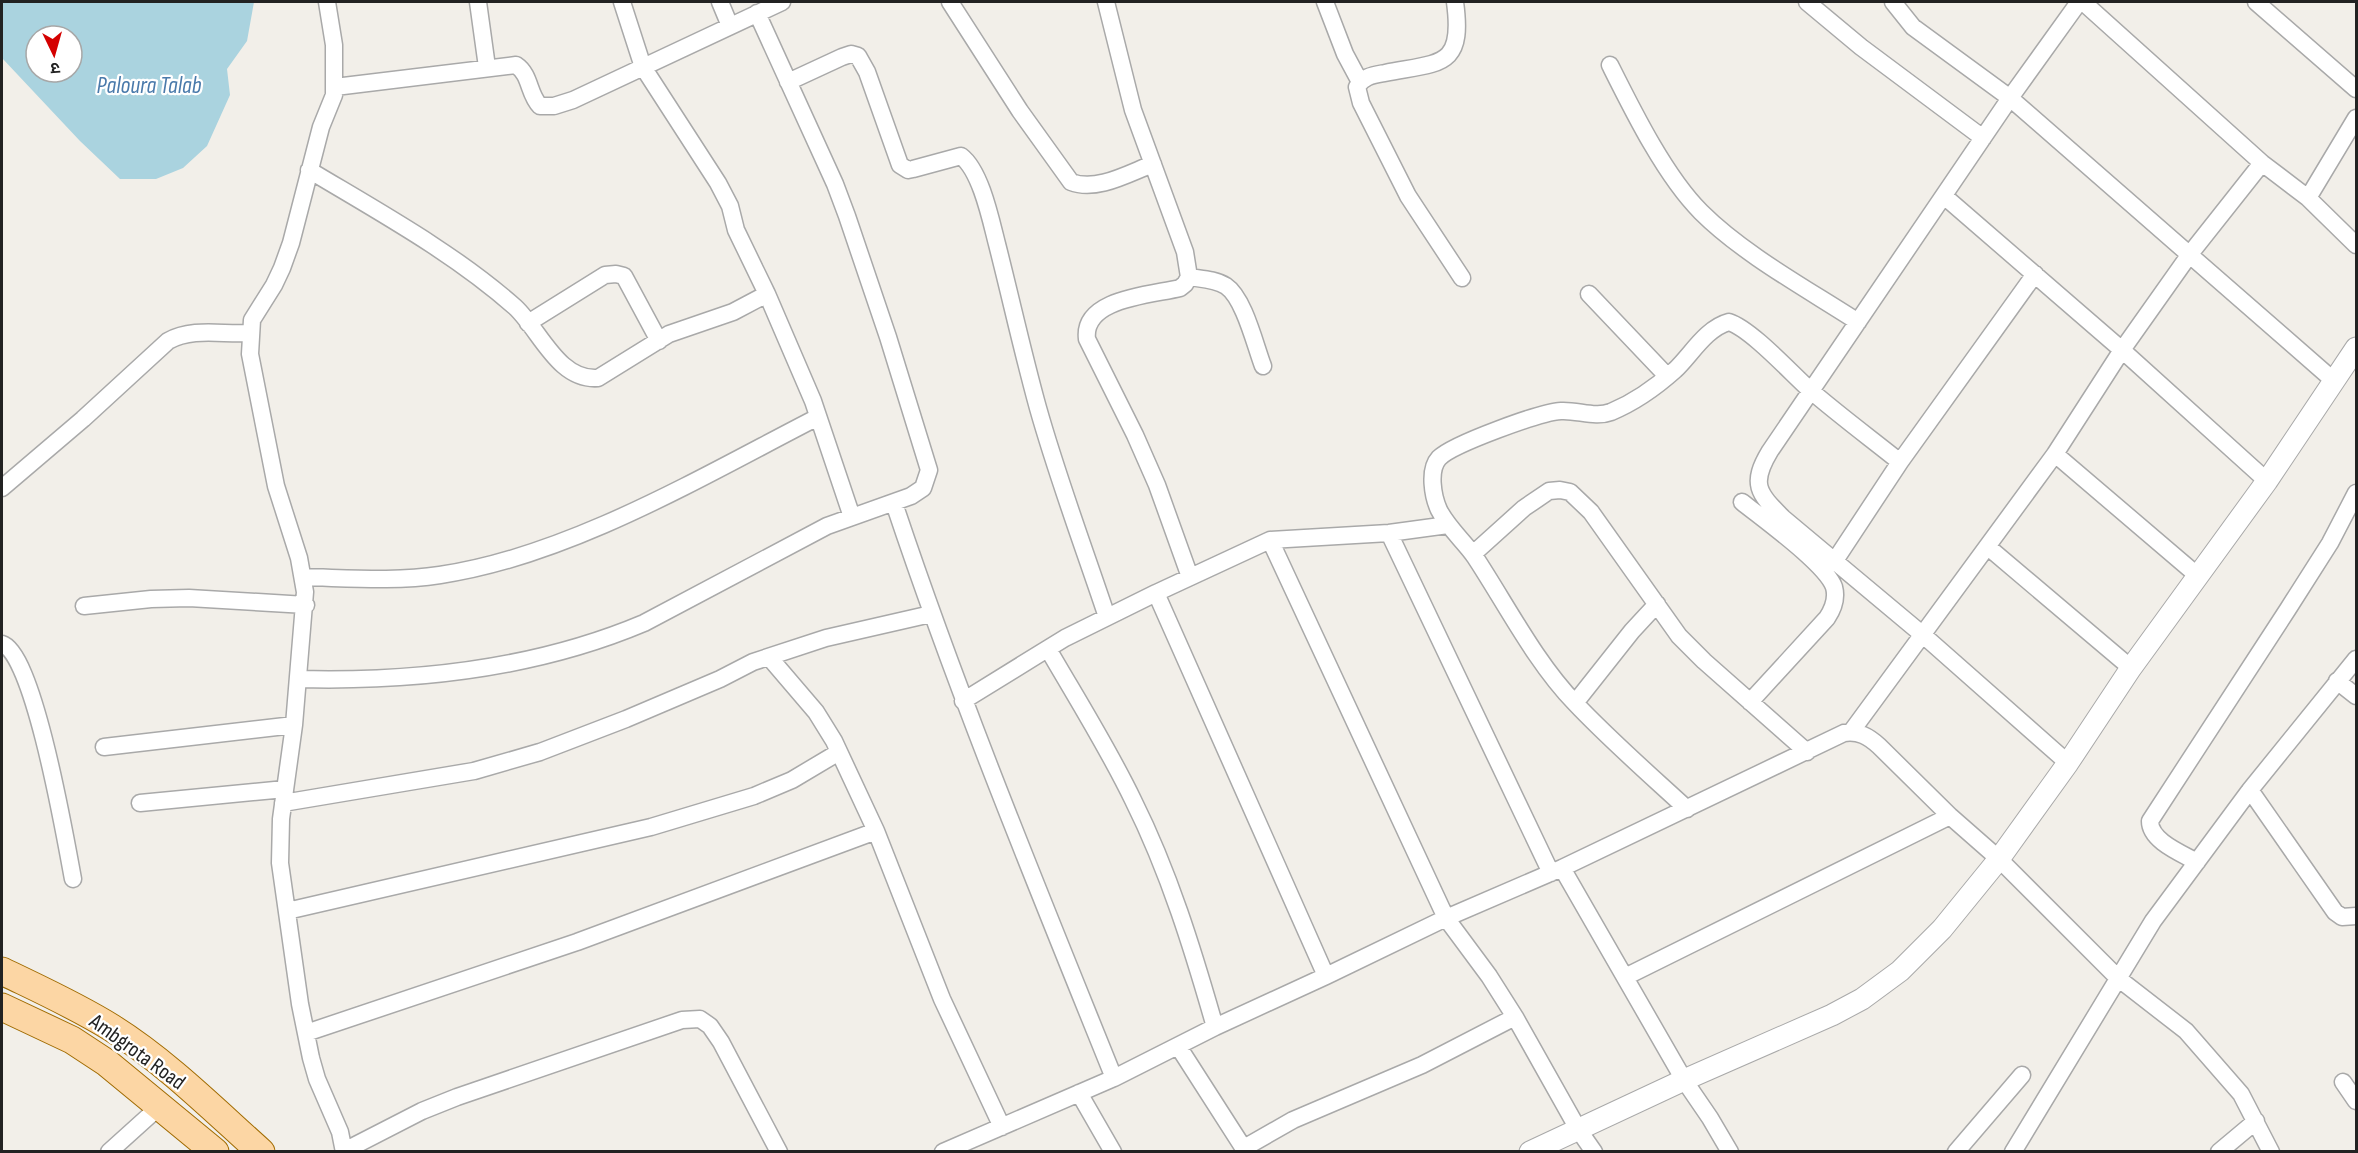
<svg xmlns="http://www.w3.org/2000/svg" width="2358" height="1153" viewBox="0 0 2358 1153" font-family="'Sofia Sans Condensed','Noto Sans Devanagari',sans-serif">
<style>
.water{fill:#aad3df;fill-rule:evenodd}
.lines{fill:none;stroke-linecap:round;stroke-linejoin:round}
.minor-casing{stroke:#a9a9a9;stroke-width:19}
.tertiary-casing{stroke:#a9a9a9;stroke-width:23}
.primary-casing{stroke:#a06b00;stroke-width:29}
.minor{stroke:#fff;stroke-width:16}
.tertiary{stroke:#fff;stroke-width:21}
.primary{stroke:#fcd6a4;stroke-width:27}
.labels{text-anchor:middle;stroke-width:4.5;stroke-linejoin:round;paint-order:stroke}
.street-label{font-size:22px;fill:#222;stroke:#fff}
.water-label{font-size:24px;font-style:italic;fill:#4a7aab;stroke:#fff}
</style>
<rect width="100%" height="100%" fill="#f2efe9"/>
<path class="water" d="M2,2H254L247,41L227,69L230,95L207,146L183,168L156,179H120L80,141L2,58ZM36,36H72V72H36Z"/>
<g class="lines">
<g class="minor-casing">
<path id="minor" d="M327,2L334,45V95L321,127L291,243L282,268L274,285L252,320L250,354L276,486L299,558L305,592L294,725L281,819L280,863L300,1004L311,1058L317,1079L340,1132L344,1152
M478,2L487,67
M622,2L643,67L718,183L730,206L736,230L767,294L813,401L852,517
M720,2L730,26
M950,2L1020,111L1071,182C1097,192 1129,173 1153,164
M1106,2L1133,110L1185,252L1189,277L1185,284L1180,288C1152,295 1082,298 1087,339L1135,435L1157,485L1190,577
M1325,2L1345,54L1360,82
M1455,2C1464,68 1441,62 1385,73C1374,75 1363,76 1357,87L1361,103L1408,196L1462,278
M1807,2L1861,47L1983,138
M1893,2L1913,27L2010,98L2333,380
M2083,2L2262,163L2308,198L2356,245
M2256,2L2356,89
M1610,65C1633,111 1665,176 1701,212C1743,254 1807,289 1858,322
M788,82L842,57L851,54L858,56L867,72L900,165L908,170L913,169L961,156C981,171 991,221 997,244C1011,299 1023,354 1038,408C1058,479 1084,548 1107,617
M335,87L516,65C531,75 528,94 540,106H554L573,100L782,2
M309,170C379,212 454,253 515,307C540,330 558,381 598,378L669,334L733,312L767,294
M1944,196L2122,350L2267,481
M2308,198L2356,118
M1189,277C1201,279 1215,279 1226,286C1244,298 1255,345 1263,366
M1589,294L1667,376
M528,323L605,275L616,274L624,276L659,341
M2055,454L2198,576
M2,488L83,419L168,341C193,327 223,335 250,333
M1742,502C1763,519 1826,564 1834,587C1837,598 1833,609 1827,618L1750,702
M894,503C959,698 1037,887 1114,1078
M1389,533L1551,873
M1270,540L1446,918L1489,976L1515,1017L1578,1129L1594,1152
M1988,547L2131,668
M1473,554L1524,508L1549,491L1560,490L1570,492L1591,512L1679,636L1704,661L1807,752
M1834,562L1900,462L2035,274
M303,577C348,578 395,582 440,575C569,556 703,476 818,417
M1156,593L1326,976
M84,606L151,599L189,598L306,605
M2,644C34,653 66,842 73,879
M1048,649C1077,699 1108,748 1133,800C1169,872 1193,950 1215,1027
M769,657L816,712L834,741L876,831L942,999L1002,1127
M298,679C415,682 535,669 644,623L827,526L911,496L923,488L929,470L888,337L847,216L835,184L757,13
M2337,681L2356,696
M963,701L1065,638L1156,593L1270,540L1389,533L1448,525
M1575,703L1632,631L1657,604
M1851,732L2055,454L2122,350L2190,254L2262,163
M104,747L294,725
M2068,763L1923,635L1783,518C1758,493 1750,484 1770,451L2010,98L2079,2
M2250,790L2335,912L2342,917L2356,916
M140,803L285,789
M283,803L474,771L540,752L626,719L720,679L753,662L826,638L931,614
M1687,809C1649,774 1610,740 1575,703C1536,663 1506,604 1475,557C1464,541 1448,528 1439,510C1433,497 1428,470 1439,458C1453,444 1541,412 1561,411C1578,410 1595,418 1611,412C1635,402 1656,387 1675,370C1691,355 1706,328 1729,322C1751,329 1791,373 1810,390C1839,415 1870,438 1900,462
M2197,862C2181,853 2150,841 2150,821L2288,609L2330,543L2356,493
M1562,868L1684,1080L1710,1118L1730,1152
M287,911L651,827L754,796L792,780L839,752
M1625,977L1950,816
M306,1033L577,942L876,831
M1178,1046L1246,1152
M2343,1082L2356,1101
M1079,1093L1113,1152
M1244,1148L1293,1120L1422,1065L1515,1017
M344,1151L422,1111L457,1097L682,1020L700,1019L710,1026L721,1042L779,1152
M109,1152L160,1106
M943,1152L1114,1078L1215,1027L1326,976L1446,918L1562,868L1844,733C1859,731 1868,736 1879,746L1950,816L1999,859L2119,979L2186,1031L2241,1094L2271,1152
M1956,1152L2022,1075
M2013,1152L2153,921L2250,790L2356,659
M2219,1152L2256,1121"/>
</g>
<g class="tertiary-casing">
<path id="tertiary" d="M1530,1152L1684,1080L1832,1015L1862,999L1900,971L1942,929L1999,859L2068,763L2131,668L2267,481L2356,348"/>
</g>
<g class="primary-casing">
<path id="primary" d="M2,971C39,989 77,1006 112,1028C166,1062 213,1109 261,1152
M2,1007L72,1040L107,1063L215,1152"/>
</g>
<use href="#minor" class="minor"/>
<use href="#tertiary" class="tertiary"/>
<use href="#primary" class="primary"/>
</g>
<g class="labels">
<g class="street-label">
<text transform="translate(138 1051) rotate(36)" y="8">Ambgrota Road</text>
</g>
<g class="water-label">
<text x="149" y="93">Paloura Talab</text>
</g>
</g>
<rect width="2358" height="1153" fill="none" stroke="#222222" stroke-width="6"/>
<g transform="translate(54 54) rotate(175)"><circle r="28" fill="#ffffff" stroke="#a7a7a7" stroke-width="1.5"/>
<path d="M0-4.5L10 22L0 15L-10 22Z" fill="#d40000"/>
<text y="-9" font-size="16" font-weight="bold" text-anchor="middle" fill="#222222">उ</text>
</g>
</svg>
